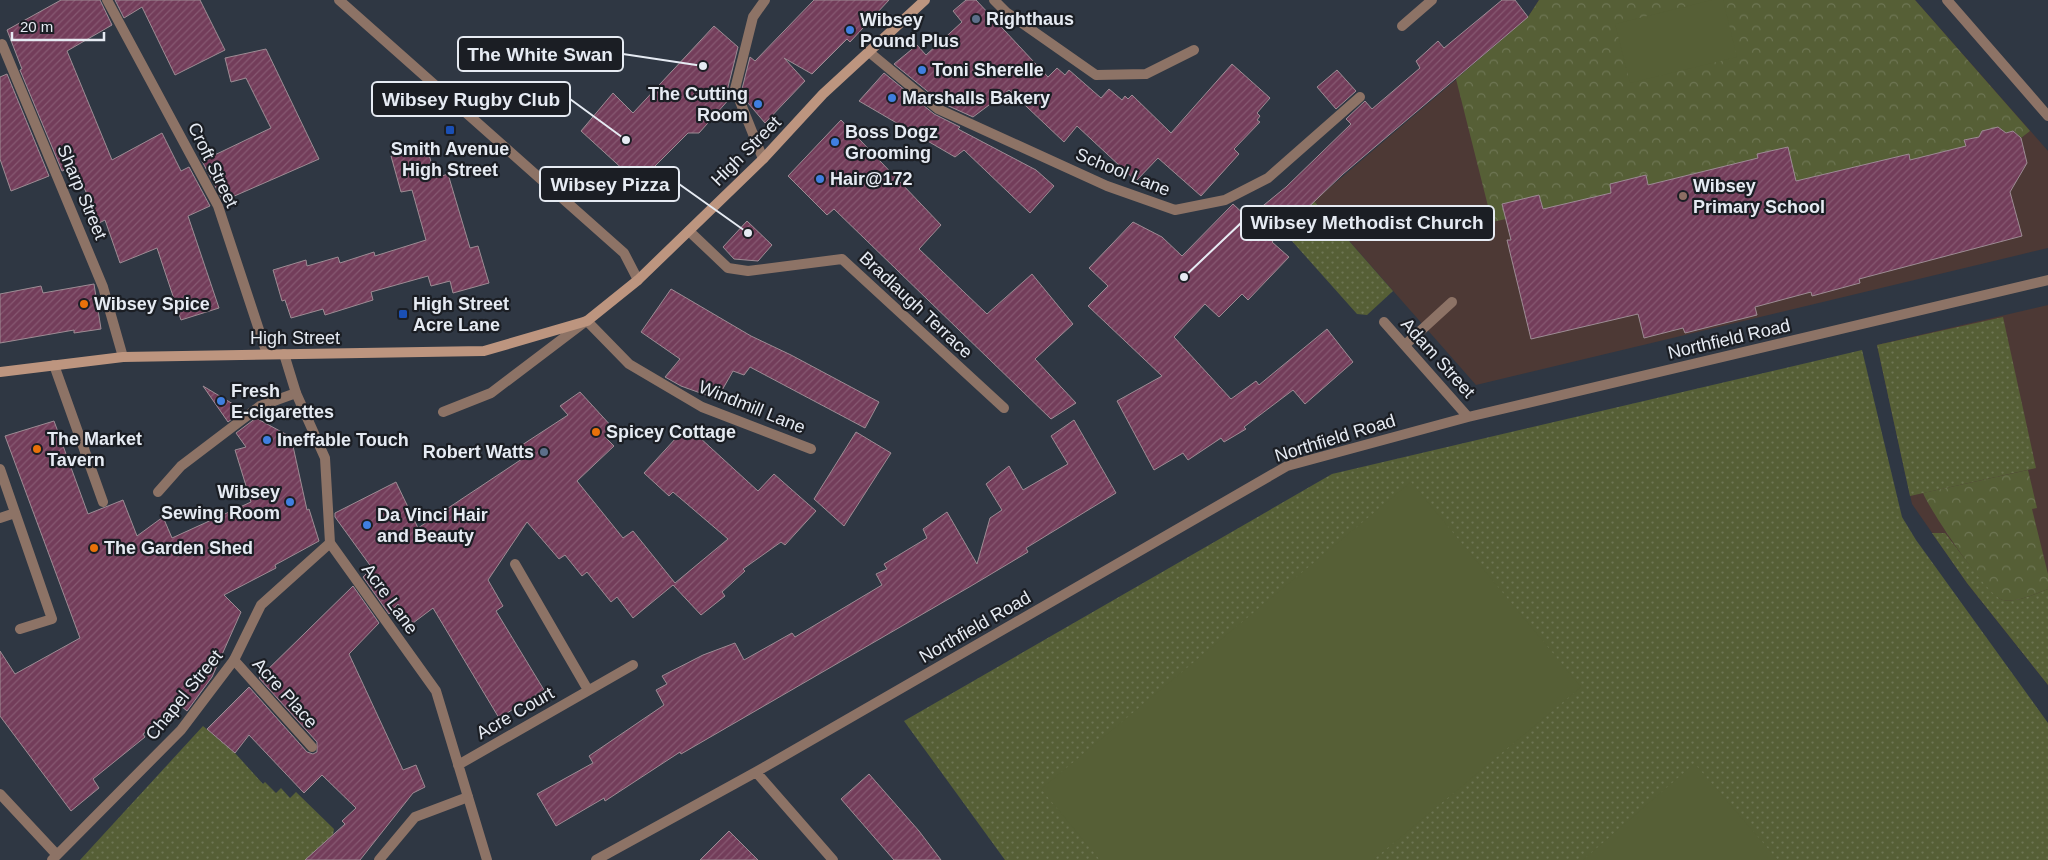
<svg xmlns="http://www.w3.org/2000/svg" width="2048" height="860" viewBox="0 0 2048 860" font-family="Helvetica,sans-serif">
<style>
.education{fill:#4d3935}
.grass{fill:url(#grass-dots)}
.park{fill:url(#park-crowns)}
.pitch{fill:#565f36}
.building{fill:url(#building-hatch);stroke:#9d8c94}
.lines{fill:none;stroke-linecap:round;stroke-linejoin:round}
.lane{stroke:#8d7366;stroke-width:10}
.street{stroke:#8d7366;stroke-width:10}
.secondary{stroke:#bd957f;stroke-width:10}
.service-dot{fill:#5c6f8a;stroke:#1b1e24;stroke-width:2}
.shop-dot{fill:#3f7fe0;stroke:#1b1e24;stroke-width:2}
.transit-dot{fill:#1a4fb4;stroke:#1b1e24;stroke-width:2}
.education-dot{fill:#8d6e63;stroke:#1b1e24;stroke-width:2}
.food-dot{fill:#e8710a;stroke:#1b1e24;stroke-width:2}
.labels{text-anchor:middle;stroke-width:4.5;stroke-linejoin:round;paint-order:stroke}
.poi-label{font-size:18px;font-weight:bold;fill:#e6ebf3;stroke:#1b1e24;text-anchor:start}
.street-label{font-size:18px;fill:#e6ebf3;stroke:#1b1e24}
.leader{fill:none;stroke:#e6ebf3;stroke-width:2}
.callout-dot{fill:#e6ebf3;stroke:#1b1e24;stroke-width:2}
.callout{fill:#1b1e24;stroke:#e6ebf3;stroke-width:2}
.callout-label{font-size:19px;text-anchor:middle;font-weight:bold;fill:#e6ebf3}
</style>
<defs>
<pattern id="grass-dots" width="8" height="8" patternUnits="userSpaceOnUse" patternTransform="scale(1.25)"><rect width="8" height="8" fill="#565f36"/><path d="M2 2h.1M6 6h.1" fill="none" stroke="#6e7654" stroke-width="1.8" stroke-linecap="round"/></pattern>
<pattern id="park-crowns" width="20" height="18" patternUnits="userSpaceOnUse" patternTransform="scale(1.25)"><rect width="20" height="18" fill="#565f36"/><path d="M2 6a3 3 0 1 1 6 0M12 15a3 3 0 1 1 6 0" fill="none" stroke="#6e7654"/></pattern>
<pattern id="building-hatch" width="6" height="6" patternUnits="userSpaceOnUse" patternTransform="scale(1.25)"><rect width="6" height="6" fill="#733d5a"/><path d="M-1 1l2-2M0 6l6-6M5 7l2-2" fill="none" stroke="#875972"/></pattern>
</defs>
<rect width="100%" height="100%" fill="#2f3743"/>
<path class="education" d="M1539,0H1915L2048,151V248L1476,385L1314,201L1507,36L1528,17Z
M2048,305V685L1967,583L1912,504L1877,345Z"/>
<path class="grass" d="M1314,201L1393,291L1367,315L1357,314L1283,231Z
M2003,317L2036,468L1910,496L1877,345Z
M1862,350L1902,517L1916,540L2048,723V860H1005L904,721L1332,474Z
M1932,533H1945C1955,545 1992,597 2003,600C2017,603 2035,594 2048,589V685L1967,583Z
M203,726L235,753L263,784L265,782L276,793L281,788L290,798L296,792L334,829L333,835L318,848L314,860H80Z"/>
<path class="park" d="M1539,0H1915L2030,131L2021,138L2014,131L2006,133L1998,127L1982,131L1979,137L1965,140L1966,146L1910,160L1909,154L1796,181L1757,154L1758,158L1648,185L1645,175L1610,184L1611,193L1543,209L1539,195L1502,204L1506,219L1492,222L1456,79L1528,17Z
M2028,470L2037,508L2032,509L2048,574V589C2035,594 2017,603 2003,600C1987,596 1931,512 1923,493Z"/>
<path class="pitch" d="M1712,0H1723L1737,57L1630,83L1615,24Z
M1411,482L1581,687L1373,860H1100L1041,789Z
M1694,763L1778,860H1583L1694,764Z"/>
<path class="building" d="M61,0H100L112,25L67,51L112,160L162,133L181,171L189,167L210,206L188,216L219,308L181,320L157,248L120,263L105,220L99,223L75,166L62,171L20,70L22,69L7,30Z
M115,0H200L225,50L175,75L142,7L124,18Z
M814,0H889L850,42L847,39L812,74L784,58L805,81L765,123L748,103L742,89L750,57L755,61Z
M966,0H976L1048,77L1057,68L1065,75L1069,70L1101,98L1109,89L1122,100L1125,96L1128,99L1132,95L1171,133L1232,64L1270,98L1257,113L1260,116L1257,120L1260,122L1234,149L1239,154L1201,196L1158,158L1136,181L1077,126L1064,142L1009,90L973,117L942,103L894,64L917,45L926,55L962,22L953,11Z
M1502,0H1515L1528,17L1343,174L1272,242L1289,257L1248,300L1242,294L1219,317L1205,304L1174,337L1231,399L1256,381L1259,385L1327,329L1353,362L1305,404L1293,390L1244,427L1246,429L1224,442L1221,438L1188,460L1183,453L1154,470L1117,401L1162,376L1088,306L1108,286L1089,268L1133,222L1162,237L1182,256L1233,204L1248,218L1286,187L1351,124L1346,119L1365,101L1372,109L1420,68L1416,61L1438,41L1444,48Z
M714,26L738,47L728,87L731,97L699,133H688L638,183L581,131L613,93L633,113Z
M266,49L319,159L223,201L202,161L271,128L246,78L231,82L225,58Z
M1337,70L1356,91L1336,109L1317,87Z
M884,73L934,114L960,127L958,129L1036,170L1054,186L1030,213L964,150L955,157L859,101Z
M7,74L49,176L11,191L0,159V77Z
M841,120L941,225L919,249L987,314L1032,274L1073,324L1035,359L1076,403L1051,419L834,209L827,215L788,176Z
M1998,127L2006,133L2013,131L2021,138L2027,163L2010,192L2022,236L1859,279L1860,283L1812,296L1811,292L1755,307L1757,315L1685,333L1683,328L1644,338L1638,314L1531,339L1507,240H1511L1502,204L1539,195L1543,209L1611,193L1610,184L1646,175L1648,185L1758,158L1757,154L1788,147L1796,181L1909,154L1910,160L1966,146L1964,140L1979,137L1982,131Z
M426,145L436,178L448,174L470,248L478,246L489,283L453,293L450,281L431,286L428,276L371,292L373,300L325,315L323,309L291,318L285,300L282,301L273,270L306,260L307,266L338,257L340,263L374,252L375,256L426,240L412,190L401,192L391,156Z
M747,221L772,245L758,261L734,259L723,247Z
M94,284L101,329L74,333V330L0,343V294L41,286L43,293Z
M671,289L751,336L791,355L879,402L865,428L750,367L744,375L733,371L717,399L681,386L665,377L680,359L641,332Z
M203,386L243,410L228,422Z
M580,392L613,428L605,437L614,446L577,481L623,538L633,531L675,583L728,539L673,492L669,496L644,473L687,426L758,491L774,474L816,511L785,545L781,542L743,569L745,571L722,592L725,596L701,615L673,585L633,618L617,597L611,602L587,572L582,576L565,555L559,559L527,522L488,580L503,606L496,611L544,690L499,718L433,608L413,623L398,604L389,614L363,577L372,568L335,517V513L396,482L418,528L528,455L522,445L568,415L560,406Z
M256,418L291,437L307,510L309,509L319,541L275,565L276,568L224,595L241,612L212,677L187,711L181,706L143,734L145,737L93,779L99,788L71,811L0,716V651L15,674L80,638L5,436L54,421L88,514L123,500L137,536L163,517L172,538L251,502L235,450L246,447L236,433Z
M1074,420L1116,493L1026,548L1028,552L971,586L681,754L680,752L605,801L604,798L556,826L537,794L593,763L589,756L664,705L656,690L667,684L662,676L703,655L735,643L744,660L792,633L795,637L882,585L876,574L887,569L884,564L927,538L923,529L947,512L977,564L990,518L1002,510L986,484L1009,466L1023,490L1068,464L1051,436Z
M856,432L891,453L844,526L814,499Z
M353,586L379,623L349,654L403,770L416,765L425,787L413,793L360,860H305L345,824L342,821L356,808L322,775L304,793L249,735L235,753L207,729L249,687L307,752L313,754L317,752V742L259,678Z
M869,774L919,831L941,860H894L841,799Z
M729,831L758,860H700Z"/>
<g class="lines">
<path class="lane" d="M763,159L735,89L753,17L765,0
M689,231L728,268L748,271L842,259L1004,408
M587,321L629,364L702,407L811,449
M1405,345L1452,302
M54,365L103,502
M158,492L181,466L260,406L296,393
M234,660L312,747
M379,860L415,817L468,797"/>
<path class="street" d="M107,0L218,206L267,354
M339,0L624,253L638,280
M994,0L1006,12L1096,75L1146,74L1194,50
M1947,0L2048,116
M1402,26L1432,0
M2,44L103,287L123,357
M869,52L938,109L1107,186L1175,210L1225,200L1268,178L1360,97
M1384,322L1468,417
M284,354L296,393L325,458L330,543L436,691L487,860
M443,412L491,393L586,321
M0,469L52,619L20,629
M0,518L15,513
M515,564L588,690
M458,765L633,665
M756,772L833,860
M0,794L57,855
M52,860L181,730L234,660L261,605L330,543
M596,860L756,772L1287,466L1468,417L2048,280"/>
<path class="secondary" d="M0,372L123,357L484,351L587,321L638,280L763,159L823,94L925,0"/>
</g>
<g class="service-dot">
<circle cx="976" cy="19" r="5"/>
<circle cx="544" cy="452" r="5"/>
</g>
<g class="shop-dot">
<circle cx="850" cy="30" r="5"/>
<circle cx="922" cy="70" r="5"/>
<circle cx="892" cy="98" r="5"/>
<circle cx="758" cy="104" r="5"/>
<circle cx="835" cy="142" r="5"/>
<circle cx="820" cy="179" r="5"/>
<circle cx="221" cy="401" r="5"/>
<circle cx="267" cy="440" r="5"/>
<circle cx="290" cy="502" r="5"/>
<circle cx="367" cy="525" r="5"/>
</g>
<g class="transit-dot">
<rect x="445" y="125" width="10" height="10" rx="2.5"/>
<rect x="398" y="309" width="10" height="10" rx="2.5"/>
</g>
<circle class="education-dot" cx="1683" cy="196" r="5"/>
<g class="food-dot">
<circle cx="84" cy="304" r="5"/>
<circle cx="596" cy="432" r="5"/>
<circle cx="37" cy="449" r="5"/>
<circle cx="94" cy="548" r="5"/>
</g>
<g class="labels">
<g class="poi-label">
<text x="986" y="25">Righthaus</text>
<text x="860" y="26">Wibsey<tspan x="860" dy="21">Pound Plus</tspan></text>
<text x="932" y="76">Toni Sherelle</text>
<text x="748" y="100" text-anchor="end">The Cutting<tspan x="748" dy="21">Room</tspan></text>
<text x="902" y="104">Marshalls Bakery</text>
<text x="845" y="138">Boss Dogz<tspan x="845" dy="21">Grooming</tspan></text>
<text x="450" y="155" text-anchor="middle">Smith Avenue<tspan x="450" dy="21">High Street</tspan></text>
<text x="830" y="185">Hair@172</text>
<text x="1693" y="192">Wibsey<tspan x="1693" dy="21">Primary School</tspan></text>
<text x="94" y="310">Wibsey Spice</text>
<text x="413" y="310">High Street<tspan x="413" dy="21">Acre Lane</tspan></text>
<text x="231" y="397">Fresh<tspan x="231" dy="21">E-cigarettes</tspan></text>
<text x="606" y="438">Spicey Cottage</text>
<text x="47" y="445">The Market<tspan x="47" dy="21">Tavern</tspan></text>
<text x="277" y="446">Ineffable Touch</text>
<text x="534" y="458" text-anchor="end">Robert Watts</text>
<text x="280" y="498" text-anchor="end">Wibsey<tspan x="280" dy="21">Sewing Room</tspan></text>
<text x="377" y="521">Da Vinci Hair<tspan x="377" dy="21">and Beauty</tspan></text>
<text x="104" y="554">The Garden Shed</text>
</g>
<g class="street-label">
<text transform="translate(746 151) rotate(-45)" y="6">High Street</text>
<text transform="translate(213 165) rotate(64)" y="6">Croft Street</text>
<text transform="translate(1123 172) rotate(22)" y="6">School Lane</text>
<text transform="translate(82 192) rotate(67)" y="6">Sharp Street</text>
<text transform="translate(916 305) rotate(43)" y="6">Bradlaugh Terrace</text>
<text x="295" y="344">High Street</text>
<text transform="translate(1729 339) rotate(-13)" y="6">Northfield Road</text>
<text transform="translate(1438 358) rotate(48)" y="6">Adam Street</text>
<text transform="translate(752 407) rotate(22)" y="6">Windmill Lane</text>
<text transform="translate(1335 438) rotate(-17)" y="6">Northfield Road</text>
<text transform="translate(390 599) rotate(54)" y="6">Acre Lane</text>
<text transform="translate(975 627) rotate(-30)" y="6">Northfield Road</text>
<text transform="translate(285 693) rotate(48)" y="6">Acre Place</text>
<text transform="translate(184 695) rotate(-51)" y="6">Chapel Street</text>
<text transform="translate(515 713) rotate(-30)" y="6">Acre Court</text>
</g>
</g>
<path class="leader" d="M703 66L623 54M626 140L570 99M748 233L679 184M1184 277L1241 223"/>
<g class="callout-dot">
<circle cx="703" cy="66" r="5"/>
<circle cx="626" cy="140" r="5"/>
<circle cx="748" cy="233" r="5"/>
<circle cx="1184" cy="277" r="5"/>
</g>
<g class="callout">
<rect x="458" y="37" width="165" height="34" rx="5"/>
<rect x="372" y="82" width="198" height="34" rx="5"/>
<rect x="540" y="167" width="139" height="34" rx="5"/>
<rect x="1241" y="206" width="253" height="34" rx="5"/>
</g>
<g class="callout-label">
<text x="540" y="61">The White Swan</text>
<text x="471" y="106">Wibsey Rugby Club</text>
<text x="610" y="191">Wibsey Pizza</text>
<text x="1367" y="229">Wibsey Methodist Church</text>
</g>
<path d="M12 32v8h92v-8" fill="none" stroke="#e6ebf3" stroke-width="2.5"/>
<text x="20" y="32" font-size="15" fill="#e6ebf3" stroke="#1b1e24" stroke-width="4" paint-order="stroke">20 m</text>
</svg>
